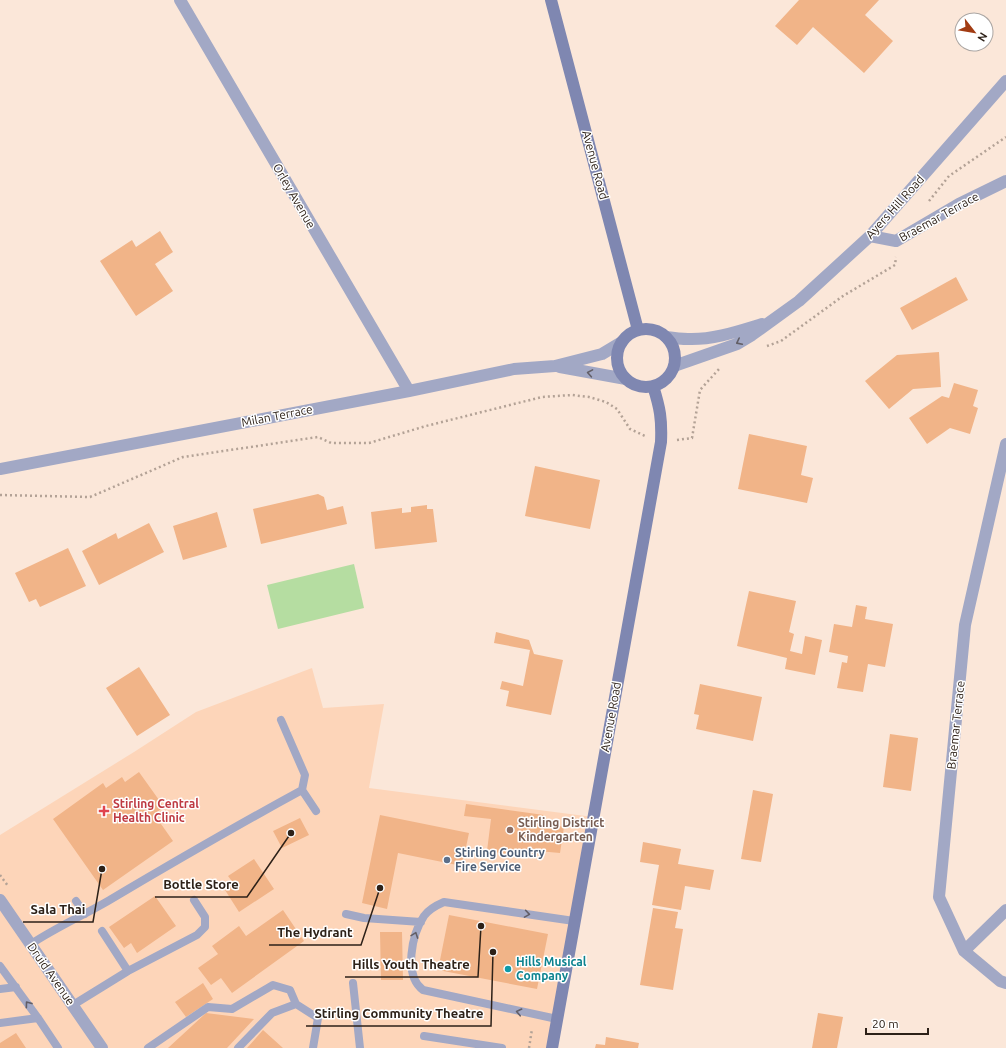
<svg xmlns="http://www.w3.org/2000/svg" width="1006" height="1048" viewBox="0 0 1006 1048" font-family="Ubuntu,sans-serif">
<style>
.built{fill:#fdd5b9}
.green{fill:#b5dda1}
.building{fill:#f1b488}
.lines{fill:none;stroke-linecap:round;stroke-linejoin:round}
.path{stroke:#b3a296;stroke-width:2.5;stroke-dasharray:2 3;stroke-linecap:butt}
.lane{stroke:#a2a8c5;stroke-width:8}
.street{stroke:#a2a8c5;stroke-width:12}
.secondary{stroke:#7f87b1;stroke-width:12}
.oneway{stroke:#625e66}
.health-dot{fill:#e0444e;stroke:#fff;stroke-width:1.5}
.education-dot{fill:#8d6e63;stroke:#fff;stroke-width:1.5}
.service-dot{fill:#5c6f8a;stroke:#fff;stroke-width:1.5}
.culture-dot{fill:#0f9aa8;stroke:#fff;stroke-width:1.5}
.labels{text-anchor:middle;stroke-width:3;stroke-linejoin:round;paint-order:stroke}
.street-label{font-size:12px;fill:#2d2118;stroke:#fff}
.health-label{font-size:12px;font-weight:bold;fill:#be3a42;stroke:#fff;text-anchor:start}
.education-label{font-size:12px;font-weight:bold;fill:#785e54;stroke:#fff;text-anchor:start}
.service-label{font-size:12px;font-weight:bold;fill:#4e5e75;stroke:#fff;text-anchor:start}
.culture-label{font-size:12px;font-weight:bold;fill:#0d838f;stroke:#fff;text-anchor:start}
.leader{fill:none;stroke:#2d2118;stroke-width:1.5}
.callout-dot{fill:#2d2118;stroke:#fff;stroke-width:1.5}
.callout-label{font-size:13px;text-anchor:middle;font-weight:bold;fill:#2d2118;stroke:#fff;stroke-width:3;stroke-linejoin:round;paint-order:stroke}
</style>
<rect width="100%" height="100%" fill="#fbe7d9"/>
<path class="built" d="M312,668L323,708L384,704L369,788L593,817L552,1048H0V835L134,752L196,712Z"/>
<path class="green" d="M354,564L364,608L278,629L267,585Z"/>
<path class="building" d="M799,0H879L865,15L893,41L864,73L813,27L797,45L775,26Z
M160,231L173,252L155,264L173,291L136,316L100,261L132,240L136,247Z
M956,277L968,300L912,330L900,308Z
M939,352L941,387L913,389L889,409L865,381L897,355Z
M954,383L978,390L973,406L978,408L970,434L950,428L927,444L909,418L942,396L949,398Z
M749,434L807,446L801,475L813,478L807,503L738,489Z
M535,466L600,480L590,529L525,516Z
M318,494L324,497L327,510L343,506L347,524L261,544L253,509Z
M427,505V509H433L437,542L375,549L371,512L402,508V513L411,512V507Z
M217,512L227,547L183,560L173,526Z
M149,523L164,552L99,585L82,551L116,533L118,539Z
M68,548L86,586L40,607L36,599L29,602L15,573Z
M749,591L796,601L789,632L794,634L790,651L802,654L805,636L822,640L815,675L785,669L787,658L737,646Z
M856,605L867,607L865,619L893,624L885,667L868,664L863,692L837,688L842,662L847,663L848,656L829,652L834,624L852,627Z
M496,632L529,640L534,654L563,660L551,715L506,706L509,691L500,689L502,681L523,686L530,650L494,643Z
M139,667L170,715L137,736L106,688Z
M700,684L762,697L753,741L696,729L699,715L694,714Z
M890,734L918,738L911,791L883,787Z
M139,772L164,807L154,814L173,841L103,890L53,819L103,783L106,788L122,777L125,782Z
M753,790L773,794L761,862L741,859Z
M466,804L544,815L542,823L564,827L560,853L538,851L537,858L487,851L491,819L464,816Z
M380,815L469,833L462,866L398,853L387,909L362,903Z
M300,818L309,835L282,848L273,831Z
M643,842L681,849L678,864L714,870L710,890L685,886L681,910L652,905L659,865L640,862Z
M254,859L274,889L239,912L225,890L234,884L228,876Z
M155,896L176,926L137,953L131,943L124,948L109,927Z
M653,908L678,912L675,928L683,929L673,990L640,985Z
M283,910L304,941L232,993L221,978L211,985L198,968L218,954L212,946L239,926L246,936Z
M449,915L548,934L537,989L438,970Z
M380,932H402L403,980H381Z
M203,983L213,999L186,1017L175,1002Z
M206,1013L254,1019L227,1048H168Z
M818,1013L843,1017L837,1048H812Z
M263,1030L283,1048H247Z
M16,1033L26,1048H0V1043Z
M606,1037L639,1043L638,1048H595L596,1044L605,1045Z"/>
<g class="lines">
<path class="path" d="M929,201L949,176L1006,137
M767,346L781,341L843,296L895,265L896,257
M677,440L692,438L700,390L719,369
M0,495L90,497L183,457L318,437L331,443H369L426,426L542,397L572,395L589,397L606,402L617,409L630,429L645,436
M0,875L8,886
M529,1048L532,1029"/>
<path class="lane" d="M281,720L305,775L302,790L316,811
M76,901L85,914
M346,914L364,918L421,922
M102,931L128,971
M31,944C55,928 82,916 108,901C172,863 236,826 302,790
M0,966L38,1018L58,1048
M353,983L360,1048
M0,989L16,987
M73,1005L128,971L197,935L205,927V917L194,900
M557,1019L423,990C403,975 412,934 424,916C429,909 437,905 444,902L574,921
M0,1023L38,1018
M424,1036L502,1048
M148,1048L208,1007L232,1009L273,985L290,990L296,1004
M238,1048L272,1013L296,1004L318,1018L313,1048"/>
<path class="street" d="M180,0L409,391
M870,236L896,241L959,204L1006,181
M666,337C673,338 681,339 688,339C713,340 739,331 762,324
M674,366L737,344L752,335L799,301L870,236L1006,81
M560,367L626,379
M1006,444L965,625L939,897L964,951L1000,981L1006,983
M0,469L409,391L514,369L555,366L602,354L622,342
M0,900L102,1048
M964,951L1006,910"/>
<path class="secondary" d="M551,0L638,330
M617 358a29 29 0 1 1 58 0a29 29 0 1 1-58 0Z
M552,1048L661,442C662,419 660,408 653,386"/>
</g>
<defs><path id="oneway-chevron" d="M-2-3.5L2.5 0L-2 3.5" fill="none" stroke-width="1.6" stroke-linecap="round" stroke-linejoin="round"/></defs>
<g class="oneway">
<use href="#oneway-chevron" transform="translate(739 342) rotate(153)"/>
<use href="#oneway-chevron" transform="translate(590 373) rotate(-170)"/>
<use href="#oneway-chevron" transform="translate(527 914) rotate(9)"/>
<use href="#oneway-chevron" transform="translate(415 935) rotate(-70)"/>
<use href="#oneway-chevron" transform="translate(28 1004) rotate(-126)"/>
<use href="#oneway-chevron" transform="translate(519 1012) rotate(-168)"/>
</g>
<path class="health-dot" d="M102 805h4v4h4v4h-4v4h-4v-4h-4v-4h4z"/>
<circle class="education-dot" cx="510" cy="830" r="4"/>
<circle class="service-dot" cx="447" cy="860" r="4"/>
<circle class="culture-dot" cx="508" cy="969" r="4"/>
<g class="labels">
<g class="street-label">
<text transform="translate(595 165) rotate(75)" y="4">Avenue Road</text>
<text transform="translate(294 196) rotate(60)" y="4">Orley Avenue</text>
<text transform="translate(895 207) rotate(-48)" y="4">Ayers Hill Road</text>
<text transform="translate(939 217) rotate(-29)" y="4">Braemar Terrace</text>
<text transform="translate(277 416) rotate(-11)" y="4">Milan Terrace</text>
<text transform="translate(611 717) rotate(-80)" y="4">Avenue Road</text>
<text transform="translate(956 725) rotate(-84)" y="4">Braemar Terrace</text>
<text transform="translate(51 974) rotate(55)" y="4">Druid Avenue</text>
</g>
<g class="health-label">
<text x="113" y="808">Stirling Central<tspan x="113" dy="14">Health Clinic</tspan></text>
</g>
<g class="education-label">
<text x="518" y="827">Stirling District<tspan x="518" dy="14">Kindergarten</tspan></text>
</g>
<g class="service-label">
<text x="455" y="857">Stirling Country<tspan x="455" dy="14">Fire Service</tspan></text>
</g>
<g class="culture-label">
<text x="516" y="966">Hills Musical<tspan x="516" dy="14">Company</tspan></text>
</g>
</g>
<path class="leader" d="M291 833L247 897H155M102 869L93 922H23M380 888L361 945H269M481 926L478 977H345M493 952L491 1026H306"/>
<g class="callout-dot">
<circle cx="291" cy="833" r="4"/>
<circle cx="102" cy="869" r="4"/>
<circle cx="380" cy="888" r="4"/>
<circle cx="481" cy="926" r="4"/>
<circle cx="493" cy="952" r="4"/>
</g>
<g class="callout-label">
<text x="201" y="889">Bottle Store</text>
<text x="58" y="914">Sala Thai</text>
<text x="315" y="937">The Hydrant</text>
<text x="411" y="969">Hills Youth Theatre</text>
<text x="399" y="1018">Stirling Community Theatre</text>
</g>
<g transform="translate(974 32) rotate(121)"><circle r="19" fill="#ffffff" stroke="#aba6a3"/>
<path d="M0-3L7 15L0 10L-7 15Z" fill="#a23c13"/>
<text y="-6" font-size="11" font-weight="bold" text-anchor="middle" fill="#2d2118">N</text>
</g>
<path d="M866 1028v6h62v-6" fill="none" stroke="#2d2118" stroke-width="2"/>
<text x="872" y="1028" font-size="12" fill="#2d2118" stroke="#ffffff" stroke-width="3" paint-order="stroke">20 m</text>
</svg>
